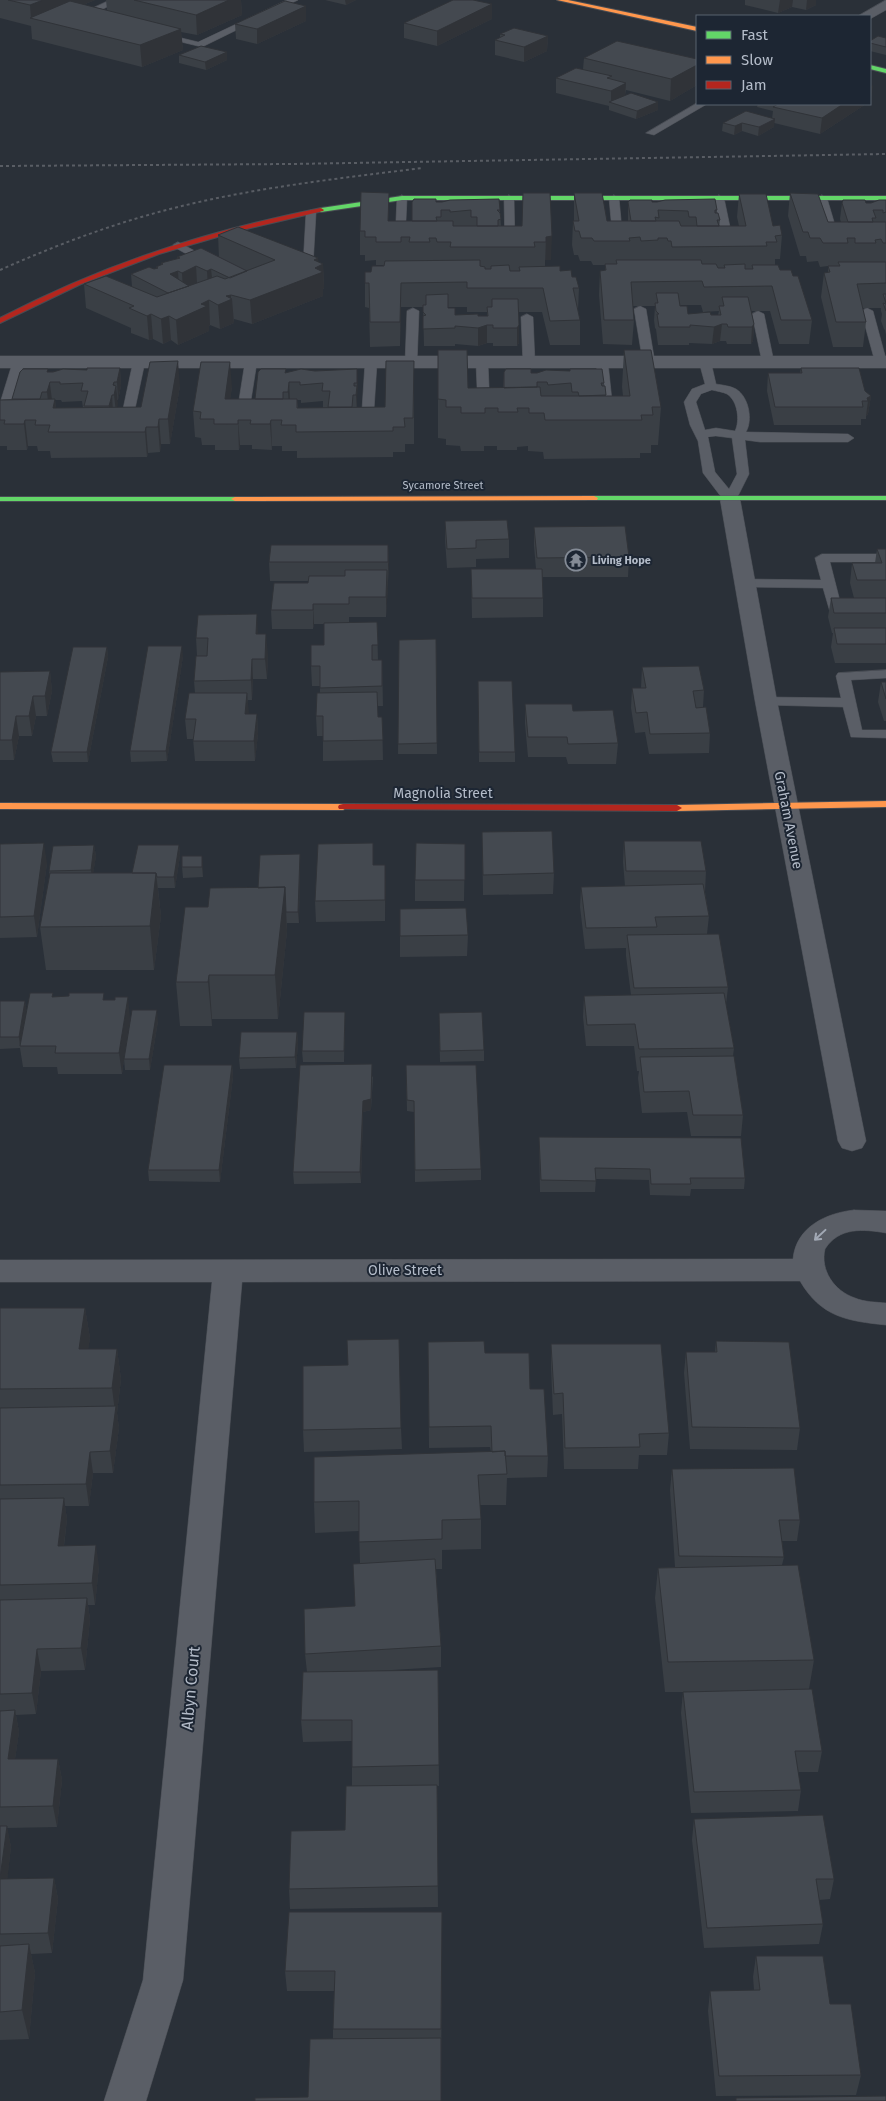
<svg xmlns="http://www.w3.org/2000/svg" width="886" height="2101" viewBox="0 0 886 2101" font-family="'Fira Sans',sans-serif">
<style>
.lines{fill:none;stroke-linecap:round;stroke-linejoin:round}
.lane-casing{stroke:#484c53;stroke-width:1}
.street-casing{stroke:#484c53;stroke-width:1}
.fast-casing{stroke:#484c53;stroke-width:2}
.slow-casing{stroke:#484c53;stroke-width:2}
.jam-casing{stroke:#484c53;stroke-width:2}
.lane{fill:#5a5e66;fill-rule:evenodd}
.street{fill:#5a5e66;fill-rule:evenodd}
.fast{fill:#63d668;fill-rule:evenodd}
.slow{fill:#ff974d;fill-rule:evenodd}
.jam{fill:#b3261e;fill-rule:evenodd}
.rail{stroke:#595d64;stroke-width:2;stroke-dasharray:3 3;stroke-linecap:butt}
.wall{fill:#3a3f45;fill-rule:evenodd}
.shaded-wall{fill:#303338}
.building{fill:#444950;stroke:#303338}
.oneway{stroke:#a2a9b5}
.labels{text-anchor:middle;stroke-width:4;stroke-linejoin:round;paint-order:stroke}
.far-street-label{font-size:11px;fill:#b4bcc9;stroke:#1d2633}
.far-poi-label{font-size:11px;font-weight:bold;fill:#b4bcc9;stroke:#1d2633;text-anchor:start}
.street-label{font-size:14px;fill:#b4bcc9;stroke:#1d2633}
.near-street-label{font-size:16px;fill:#b4bcc9;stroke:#1d2633}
</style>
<rect width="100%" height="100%" fill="#2a3038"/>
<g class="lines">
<g class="lane-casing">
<path id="lane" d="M110,0H122L88,16L87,19L76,16Z
M287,0H298L202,47L156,36L161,33L198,42Z
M697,103L707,104L654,135L646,133Z
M402,195L407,198L405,242L400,245L395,242L397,198Z
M509,195L514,198L515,247L510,250L505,247L504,198Z
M614,195L619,198L623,241L618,244L613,241L609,198Z
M719,195L724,198L734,246L729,249L724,246L714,198Z
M822,195L827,198L840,242L839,244H831L830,242L817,198Z
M311,210L316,213L313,266L308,269L303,266L306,213Z
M178,242L214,261L215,263L214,265H206L174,247L173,245Z
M640,306L646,309L655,363L649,367L643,363L634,309Z
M413,308L419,311L417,363L411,367L405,363L407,311Z
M867,308L873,311L886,359L885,364L881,366L875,362L861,311Z
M758,311L764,314L774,362L768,366L762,362L752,314Z
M527,314L533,317L535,363L529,367L523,363L521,317Z
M19,357L25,361L7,419L0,422V403L13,361Z
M139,358L145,362L132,423L126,427L120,423L133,362Z
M251,358L257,362L248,419L242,423L236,419L245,362Z
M705,358L711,362L716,384C722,385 731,386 736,389C749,397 753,420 746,432L848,434L854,438L848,442H760L745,440L749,474L735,502H725L703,473L698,441L690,425L684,402L692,389L705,384L699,362ZM712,390C716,391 723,392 727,394C738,401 740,421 735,431L716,428L705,430L696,402L701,394ZM716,436L732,438L737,474L729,489L715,472L708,437Z
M371,359L377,363L373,425L367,429L361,425L365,363Z
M482,359L488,363L490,410L484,414L478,410L476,363Z
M602,359L608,363L613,410L607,414L601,410L596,363Z
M822,554H886V562H830L841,605L886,606V614L830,612L823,588L744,587L737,583L744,579L821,580L815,558Z
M886,670V678L851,680L862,730H886V738L851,737L843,707L766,705L759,701L766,697L841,698L836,676L838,673Z"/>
</g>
<g class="street-casing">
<path id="street" d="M886,0V10L870,19V16H858Z
M0,356H886V368H0Z
M730,493L737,495L740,499L777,701L866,1141L862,1148L852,1151L842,1148L838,1141L755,701L720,499L723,495Z
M854,1210L886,1211V1233C863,1229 839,1227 825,1249C820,1270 834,1291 855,1298C864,1302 876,1302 886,1303V1325C847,1321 821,1317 800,1281L242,1282L183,1980L146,2101H104L143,1980L212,1282H0V1260L793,1259C796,1227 826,1213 854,1210Z"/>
</g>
<g class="fast-casing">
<path id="fast" d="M870,65L886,69V73L870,69Z
M402,196H886V200H402L321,212L318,210L321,208Z
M591,496H886V500H594L590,498Z
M0,497H235L239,499L235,501H0Z"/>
</g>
<g class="slow-casing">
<path id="slow" d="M557,0H568L697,27V31Z
M594,496L598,498L597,500L235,501L231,499L235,497Z
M886,801V807L677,811L672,808L677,805Z
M0,803L343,804L348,807L343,810L0,809Z"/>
</g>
<g class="jam-casing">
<path id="jam" d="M321,208L324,210L323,211L238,231L159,254L81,284L0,323V318C106,263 204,232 321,208Z
M343,804L677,805L682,808L677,811L339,809L338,807L339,805Z"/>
</g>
<use href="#lane" class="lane"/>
<use href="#street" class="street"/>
<use href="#fast" class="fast"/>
<use href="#slow" class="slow"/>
<use href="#jam" class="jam"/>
<path class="rail" d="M0,166L290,164L886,154
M0,270C45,250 91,232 138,218C230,190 327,180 422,168"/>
</g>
<path class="wall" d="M0,0H95L83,5L107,10L106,0H241L242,15L197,35L181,32L183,50L142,67L32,39L31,26L0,18Z
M325,0H356L346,5Z
M745,0H816V5L806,10L792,7L778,13L745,5Z
M492,19L437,46L404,38V23Z
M306,21L257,44L236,39L235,24Z
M500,34L548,36L547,51L524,62L495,55V40L500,38Z
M886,38V55L870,51V41Z
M179,55L227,60L206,70L179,63Z
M584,58L697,59V85L670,101L626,90L625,95L658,110L636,119L609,110V106L556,93V78L583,69Z
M758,104H866L820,134L774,123V127L758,136L742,131L734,135L722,131L723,123L772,119L773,111L757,107Z
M550,193L551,260H545V266L534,267L560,271L572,277L579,288L578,311L580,320V345H550L542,312H519V343L517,346H493V343H487L478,346L455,344V346H424L423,307H401L400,346L370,347L369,308L365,307V283L371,272L384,265H376V260L365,261V255H360V231L389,221H412L436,202L499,199L501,226H522ZM448,307H467V312H487V316L455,315L448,308Z
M574,193L607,221H628V202H652L717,210V213L720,220L719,226H739L737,217L739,194L773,226L782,235L780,259H775V265L780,270L793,276L812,320L809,344H779L770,311H751L754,324L753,341L751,344H727L726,341H720L712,344L689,343V345H658L656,329L655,328L654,320L655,306H633L634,320L632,345L603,344L599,295L600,271L605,270V265H593L591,261H580L578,255H574L572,245L573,221H574ZM680,305H701L703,312L719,311L718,315L688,314Z
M790,193L828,222H841L840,219L842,203H871L886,200V335L885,330L884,329L881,321L882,314L881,311V308H862L866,322L863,347H833L821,297L824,273L828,272V266L820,267L818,261L807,262L806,256H800L788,216Z
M218,235L318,258V262L323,264L324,288L323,289V296L252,324L234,319V323L220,329L210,325L209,326V331L178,345L171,340L163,344L153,339L149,340L131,333V328L86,308L84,284L132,287L131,274L156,269V267L161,265V263L177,259V257L219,258Z
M438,350L468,388H503L504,372L531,373L604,383L606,396H623L622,387L624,350L661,407L658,445H651V453H640V458L544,459L543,452L528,451V446L517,447V450H497V446H484V451H461L460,446L446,445V439L438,438Z
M120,368L121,386L118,400H117V408L141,407L180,386L170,444H161L160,452L148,453L147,457L51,458L50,451H38L37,446H28L27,450H7V446H0V400L12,399L49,372ZM55,400H61L62,402L82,401L83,408H56Z
M801,368L865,391L871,396L868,414L866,416V419H861V425H774L767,391L768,373H800Z
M357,369V407H385L414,386V444H405V452H393V457L297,458V451H282V446H272V450L252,449V445H240L239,450H215V445H202L201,438L195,437L193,411L232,387L230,399H255L286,372ZM297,400H301V403L323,401V408H298Z
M445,521L509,539V558L476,559V567L447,568L445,540Z
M534,527L629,557L628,577H542L543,598V617L472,618L471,569H536L534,546Z
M388,545L389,565L386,617H349V623L377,622L378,660H382L383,706H377L378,717H382L383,760L323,761V736H317L316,716L320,693V686H312L311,666L324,645V624H314L313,629H272L271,610L308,583L309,581H270L269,562Z
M877,549H886V663H835L831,647L833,633H832L828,617L831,598H854L850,583L852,563H875Z
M258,634L268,654L267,679H253L252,700H248V714H257L258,734L255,761H195L193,739H187L185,719L195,693L194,681L197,656L196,638Z
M436,639L437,754H398L399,640Z
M107,647L108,657L88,762H53L51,752Z
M183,656L167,761L131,762L130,751Z
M642,667L704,690L703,707L710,733L709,753L649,754L645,732L635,733L631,708L632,688H641Z
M50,671L52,691L47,716H36L32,736H19L14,760H0V672Z
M881,682H886V721H884L878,702Z
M478,691L515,752V762H479Z
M525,704L573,711L618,743L616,764H568L566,757H528L525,724Z
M482,832L554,873L553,894L483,895Z
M624,841L706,871L705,892L709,916L707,934L728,987L726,1005L734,1048L733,1056L743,1115L741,1136H691L687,1112L642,1113L638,1078L639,1071H637L634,1046H586L583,1017L584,996L631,995L626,956V948L585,949L580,907L581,887L625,886L623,862Z
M0,844L47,863L37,937L0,938Z
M465,844L464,901H415V880Z
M94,845L96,856L93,873H132L179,845L180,856L175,888H158L161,916L154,970H46L40,927L50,877L49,871Z
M300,865L299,923H287V931L278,1019H212V1026H180L176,982L208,907L258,888Z
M374,865H385V921L316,922L315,901Z
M203,866V877L183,878L182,867Z
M400,909L468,935L467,956L400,957Z
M53,997L105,1000L130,1018L125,1055L158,1021L150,1070H125L124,1059L122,1074H58L57,1067H23L20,1048L0,1049V1001H25L26,1011Z
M345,1012L344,1062H303L302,1051Z
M439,1024L484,1050V1061L440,1062Z
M297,1032L298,1043L296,1068L240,1069L239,1058Z
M232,1065L233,1077L220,1182L149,1181L148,1170Z
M406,1065L481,1169V1180L415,1182L414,1112L407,1111Z
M373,1076L371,1110L363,1112L361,1183L294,1184L293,1172Z
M539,1137L745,1178L744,1189H691L690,1196L650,1195L649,1180L596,1179L595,1192H540Z
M0,1308H85L90,1338L88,1349H117L121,1379L117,1413L119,1428L113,1473H93L89,1506H65L67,1519L64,1546L99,1566L95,1605H88L90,1619L85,1670L41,1671L36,1714L16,1715L19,1732L15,1759H58L62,1780L57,1827L7,1828L11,1847L7,1879L54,1878L58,1899L52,1953L31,1954L35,1973L29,2039L0,2040Z
M716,1341L800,1428L797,1450L690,1449L684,1373L686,1352H715Z
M428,1342L485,1353L530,1389L548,1456L547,1477L507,1478L506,1505H480L481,1519V1549L442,1550V1569H436L441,1646V1667L376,1671L438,1670L439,1786H437L438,1907L290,1909L289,1889L345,1830L352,1786V1741L303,1742L301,1720L307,1672L305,1654L355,1606L360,1563L359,1531L315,1533L314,1502L491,1452L490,1447L429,1448Z
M551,1344L669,1433L667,1455H639L638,1469H564L562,1414L553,1415L551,1366Z
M401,1428L402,1449L304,1452L303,1430Z
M672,1469L800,1520L797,1541H782L784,1557L782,1565L814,1660L809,1689L822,1751L818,1772H798L801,1790L798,1811L691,1813L681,1713L683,1692H665L655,1598L658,1568L675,1567L670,1490Z
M694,1819L834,1879L830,1899L819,1900L823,1924L819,1944L704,1948L692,1840Z
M442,1912L441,2101L308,2097L333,2039V2029L334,1991H287L285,1971Z
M756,1956L830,2004L861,2075L856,2095L716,2096L708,2011L710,1991L754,1990L753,1977Z"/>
<path class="shaded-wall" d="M43,0H95L44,21L31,18L30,5Z
M229,0H241L242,15L197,35L196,15Z
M345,0H356L346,5Z
M780,0H793L792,7L778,13Z
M807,0H816V5L806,10Z
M492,4V19L437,46V31Z
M306,6V21L257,44V29Z
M181,29L183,50L142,67L140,45Z
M548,36L547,51L524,62V47Z
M227,52V60L206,70L205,62Z
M697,65V85L670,101L671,79Z
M626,83L625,98L611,102V91Z
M873,85L871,101H870V87Z
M658,102V110L636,119L637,111Z
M843,104H866L820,134L822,118Z
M775,119L774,127L758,136L759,127Z
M742,123V131L734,135L735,126Z
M552,236L551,260H545V266L546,237Z
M318,258L319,266L323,264L324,288L323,289V296L252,324L250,300L314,260Z
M196,266L197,283L183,290L182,273Z
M211,269L213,286L208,288L207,271Z
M178,271L179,288L170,274Z
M401,283V307L400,346V322Z
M231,295V299H232L234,323L220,329L218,305L226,296Z
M209,300L210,325L209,326V331L178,345L176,320L201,304Z
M151,314L153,339L149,340L147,316Z
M169,316L171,340L163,344L161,319Z
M722,324L720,341L712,344L714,327Z
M754,324L753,341L751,344L752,327Z
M487,325V343L478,346V328Z
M519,325V343L517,346V328Z
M178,361L180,386L170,444L168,419Z
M230,362L232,387L227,425L225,399Z
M120,368L121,386L118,400L117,382Z
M48,369L52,400L49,410L47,392V372Z
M357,369L358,386L357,401Z
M114,382L115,392L116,386L118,404L116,413L113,385Z
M289,382L290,400L289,410L288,392Z
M357,386V413L356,395Z
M112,395L113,413L111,424L109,406Z
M871,396L868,414L866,416L868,401L867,398Z
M55,399L58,425L56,433L53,408Z
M159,419L161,444L160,452L158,427Z
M25,420L28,446L27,450L24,424Z
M238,420L240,445L239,450L238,424Z
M271,420L272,446V450L270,424Z
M146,427L148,453L147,457L145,432Z
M388,545L389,565L388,581Z
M387,570L388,589L386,617V597Z
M313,604L314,624L313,629Z
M257,614L258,634L257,654L256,634Z
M266,634L268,654L267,679L265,659Z
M182,646L183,656L167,761L166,751Z
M107,647L108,657L88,762L87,752Z
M252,659L253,679L252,700L251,680Z
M50,671L52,691L47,716L45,696Z
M247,693L249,713L246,734L245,714Z
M33,696L36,716L32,736L29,716Z
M257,714L258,734L255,761L254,741Z
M16,716L19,736L14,760L12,740Z
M44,843L47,863L37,937L34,916Z
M94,845L96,856L92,881L91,870Z
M179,845L180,856L175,888L174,877Z
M300,854V865L299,923L298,912Z
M202,856L203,866V877L202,867Z
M385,865L386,886L385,921Z
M156,873L161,916L154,970L150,926Z
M285,887L287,931L278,1019L275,975Z
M209,975L212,1019V1026L208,982Z
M128,997L130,1018L122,1074L119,1053Z
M25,1001L27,1012L20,1046L19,1037Z
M157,1010L158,1021L150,1070L149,1059Z
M297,1032L298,1043L296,1068L295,1057Z
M372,1064L371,1110L363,1112L361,1183L360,1172L363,1101Z
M232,1065L233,1077L220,1182L219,1170Z
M85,1308L90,1338L84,1380L79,1349Z
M117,1349L121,1379L117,1413L119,1428L113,1473L110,1451L115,1412L112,1388Z
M90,1452L93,1473L89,1506L86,1484Z
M64,1498L67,1519L61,1567L58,1546Z
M96,1545L99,1566L95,1605L92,1583Z
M87,1598L90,1619L85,1670L81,1648Z
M37,1649L41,1671L36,1714L32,1693Z
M15,1710L19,1732L12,1780L8,1759Z
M58,1759L62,1780L57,1827L53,1806Z
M7,1826L11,1847L5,1900L0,1880Z
M54,1878L58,1899L52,1953L48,1933Z
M29,1944L35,1973L29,2039L22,2010Z"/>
<path class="building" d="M8,0H43L30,5Z
M134,0H229L196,15Z
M453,0H473L492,4L437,31L404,23Z
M70,1L181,29L140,45L30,18Z
M285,1L306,6L257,29L235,24Z
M514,28L548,36L524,47L495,40L505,35L500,34Z
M878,36L886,38V47L870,43V41Z
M617,41L697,59V65L671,79L584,58Z
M201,46L227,52L205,62L179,55Z
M576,68L612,76L607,78L626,83L611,91L556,78Z
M631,93L658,102L637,111L609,102Z
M778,104H843L822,118L773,107Z
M746,111L775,119L759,127L742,123L735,126L723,123Z
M361,192L389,193L388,221H453V226H522L523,193H550L552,236L546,237V242H534L535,247H450L451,242H437L436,238H429L430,242H409L410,237H401V242H376V237H365V231H360Z
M574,193H602L607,221H679L681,226H746L739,194H766L773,226L780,225L782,235L775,236L777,242H766L767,246L672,247L671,241H668L667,238H658V240L641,241L640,237L629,238L630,241H594L592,238H581L579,231H575L573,221H579Z
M790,193L818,194L828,222H886V243H883L881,239L875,240L876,243H855V238H847L848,243H823L820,238H810L808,232H803Z
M414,199H436V202H442L450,200L499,199L500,210H497L500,213L501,219L498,220V226H477V217H471V210L450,212V210H441V217H436L437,221H412V202Z
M715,199L717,210H715V213H718L720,220H717L719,226H697L696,217H689L688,211L658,210L659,218L655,217L656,221H631L628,202L630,200H652V202H657L665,200Z
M843,200H865L866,203H871L879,200H886V212L883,213V210H873L876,218H872L873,222H848L842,203Z
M238,227L318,258L314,260L323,264L315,268L323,272L250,300L231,295L226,296L232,299L218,305L209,300L201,304L207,306L176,320L169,316L161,319L151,314L147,316L129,308L134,306L84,284L106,276L157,297L217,276L225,279L275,260L218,235Z
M201,248L247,271L230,278L211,269L207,271L196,266L182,273L178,271L170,274L189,286L168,293L131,274L149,267L154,269L158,268L156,267L163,264L161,263L180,258L177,257Z
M480,260V266L485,267V269H491V266L509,265L510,271H520L519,267L560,266V271L571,270L572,277H576L579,288H573L580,320L550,321L543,288H467V282L401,283L400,322H370L369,283H365V272H371L372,266H384L385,261Z
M616,260H701L702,264H716L718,268H725L724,265L745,264V269H753L752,265H778L780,270H791L793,276H798L812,320H781L772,286L704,287L702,281L631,282L634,320H604L600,271L606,270L605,264H617Z
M838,262H886V283L857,284L866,322H836L824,273L830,272L828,266H840Z
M656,293H678L680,306H687L688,314L710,312L711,315H721L719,306H724L722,297H748L754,324L752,327H728L727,324H722L714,327L690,325V327H659L657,314H659L656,311L655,303H658Z
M448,294V308H455V315L478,314V316H488L487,307H492V299H518L519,325L517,328H493V325H487L478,328L455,326V328L423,329V316L426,315L423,312V305H426V295Z
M883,294H886V303Z
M883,303L886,304V311Z
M438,350H467L468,388L540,387L541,396H630L624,350H651L661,407H652L653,415H641L642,420H545L544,413H529V408H517L518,412H498V408H485V413H461V407H446V400L438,399Z
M178,361L168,419H159L158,427H146L145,432H48L50,425H35L36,420H25L24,424H4L5,420H0V400L55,399L53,408L141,407L150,362Z
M386,361H414L413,418H404L405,427H393V431L296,432V425H281L282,420H271L270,424H250L251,420H238V424H214V419H200L201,412L193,411L201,362H230L225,399H297V408L385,407Z
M87,368H120L117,382H114L113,385L116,386L114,395H112L109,406H84L88,391H81L83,383L60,384V382H50L47,392H42L40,399H12L20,372L23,369H48L47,372H53L63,369L87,370Z
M801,368H859L865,391L871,396L867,398L868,401H862L863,407H775L768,373H802Z
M261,369H286L285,373L301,369L315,371L357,369V383H354V386H357L356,395H353L352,407H328L330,391H322L323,383L300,385V382H289L288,392H283V399H255L258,372Z
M506,369H531V373H537L546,370L570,371V369H602L604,383H601L602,386H605L606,395L579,396L578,392H572L571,383L548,385L547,382H537V387L504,388V372Z
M507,520L509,539L476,540V548L447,549L445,521Z
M625,526L629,557L537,558L534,527Z
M271,545H388V562H269Z
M877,549H886V580H857L852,563H882Z
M471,569H542L543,598H472Z
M345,570H387L386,597H349V604H313V610H271L274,583H308L309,576H345Z
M831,598H886V613H834Z
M257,614L256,634H266L265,659H252L251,680L194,681L196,656H207L208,638H196L198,615Z
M377,622L378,645H372V660H382V686L320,688V666H311V645H324V623Z
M834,628H886V644H837Z
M436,639L437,743L398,744L399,640Z
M148,646H182L166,751H130Z
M73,647H107L87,752H51Z
M699,666L704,690L693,691L696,708L706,707L710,733L650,734L647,712L636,713L632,688H646L642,667Z
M50,671L45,696H33L29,716H16L12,740H0V672Z
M478,681H512L515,752H479Z
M881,682H886V699Z
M377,692L378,717H382L383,740L323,741V716H316L317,693Z
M189,693H247L245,714H257L254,741H193L196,719H185Z
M525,704H572L573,711L613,710L618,743L568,744L567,737H528Z
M552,831L554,873L483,875L482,832Z
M624,841H701L706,871H626Z
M44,843L34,916L0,917V844Z
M373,843V865H385V900L315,901L318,844Z
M416,843L465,844V880H415Z
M94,845L91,870L49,871L53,846Z
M138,845H179L174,877H157L156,873H132Z
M300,854L298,912H286L285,887L258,888L260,855Z
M182,856H202V867H182Z
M50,873H156L150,926L40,927Z
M703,884L709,916L655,917L657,927L586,928L581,887Z
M285,887L275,975H209L208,982H176L185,907H208L210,888Z
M466,908L468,935L400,936V909Z
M719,934L728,987L634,988L627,935Z
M30,993H53L52,997L69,996V993H104L103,1000H115V997H128L119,1053H55L56,1046H20Z
M724,993L734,1048L639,1049L635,1024L587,1025L584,996Z
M0,1001H25L19,1037H0Z
M132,1010H157L149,1059H124Z
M304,1012H345L344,1051H302Z
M482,1012L484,1050L440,1051L439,1013Z
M241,1032H297L295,1057L239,1058Z
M734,1056L743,1115H693L689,1091L644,1092L640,1057Z
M372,1064L371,1099L363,1101L360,1172H293L300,1065Z
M164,1065H232L219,1170H148Z
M406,1065H476L481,1169L415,1170L414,1101L407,1100Z
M539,1137L741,1138L745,1178H690L691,1184H651L650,1169L595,1168L596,1181L541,1180Z
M0,1308H85L79,1349H117L112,1388L0,1389Z
M399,1339L401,1428L303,1430V1366L348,1365L347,1340Z
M484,1341L485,1353H529L530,1389H544L548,1456H505V1451L492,1452L491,1426L429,1427L428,1342Z
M716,1341L789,1342L800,1428L692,1427L686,1352H717Z
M551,1344H661L669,1433L639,1434L640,1447L565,1448L563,1393L554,1394Z
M116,1406L110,1451L90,1452L86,1484L0,1485V1408Z
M505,1451L507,1474L478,1475L481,1519L442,1520V1539L359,1542V1501L314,1502V1457Z
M794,1468L800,1520H779L784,1557L679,1556L672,1469Z
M64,1498L58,1546L96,1545L92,1583L0,1585V1499Z
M435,1559L441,1646L305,1654L304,1609L355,1606L353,1564Z
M798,1565L814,1660L668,1662L658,1568Z
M87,1598L81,1648L37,1649L32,1693L0,1694V1600Z
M438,1670L439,1765L352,1767V1720H301L303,1672Z
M812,1689L822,1751H795L801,1790L694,1792L683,1692Z
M15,1710L8,1759H58L53,1806L0,1807V1711Z
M437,1785L438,1886L289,1889L291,1831L345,1830L346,1786Z
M823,1815L834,1879H816L823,1924L707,1928L694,1819Z
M0,1826H7L0,1878Z
M54,1878L48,1933L0,1934V1879Z
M289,1912H442L441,2029H333L335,1971H285Z
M29,1944L22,2010L0,2012V1946Z
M756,1956H823L830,2004H851L861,2075L719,2076L710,1991L760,1990Z
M441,2038V2101H255V2098L308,2097L310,2039Z
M886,2096V2101H736V2098Z"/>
<defs><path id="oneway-shaft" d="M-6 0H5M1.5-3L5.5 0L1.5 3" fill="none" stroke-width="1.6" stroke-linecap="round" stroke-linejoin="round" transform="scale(1.25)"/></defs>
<use class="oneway" href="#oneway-shaft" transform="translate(820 1235) rotate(137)"/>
<defs>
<g id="temple-ring" transform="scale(1.125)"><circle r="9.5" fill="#1d2633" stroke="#848b96" stroke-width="1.5"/><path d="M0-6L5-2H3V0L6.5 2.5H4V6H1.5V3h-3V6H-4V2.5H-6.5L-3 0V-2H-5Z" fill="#848b96"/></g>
</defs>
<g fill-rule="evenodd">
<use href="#temple-ring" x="576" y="560"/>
</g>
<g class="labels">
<g class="far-street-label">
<text x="443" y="489">Sycamore Street</text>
</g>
<g class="far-poi-label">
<text x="592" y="564">Living Hope</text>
</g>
<g class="street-label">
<text x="443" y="798">Magnolia Street</text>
<text transform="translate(789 820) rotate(79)" y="5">Graham Avenue</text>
<text x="405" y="1275">Olive Street</text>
</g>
<g class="near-street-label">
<text transform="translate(190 1688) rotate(-85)" y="6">Albyn Court</text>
</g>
</g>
<rect x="696" y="15" width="175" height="90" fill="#1d2633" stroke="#59626f"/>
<rect x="706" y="31" width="25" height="8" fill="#63d668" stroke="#59626f"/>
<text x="741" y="40" font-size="15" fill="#b4bcc9">Fast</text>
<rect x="706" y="56" width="25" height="8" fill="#ff974d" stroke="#59626f"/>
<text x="741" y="65" font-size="15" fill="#b4bcc9">Slow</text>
<rect x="706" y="81" width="25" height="8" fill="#b3261e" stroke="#59626f"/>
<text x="741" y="90" font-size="15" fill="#b4bcc9">Jam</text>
</svg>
